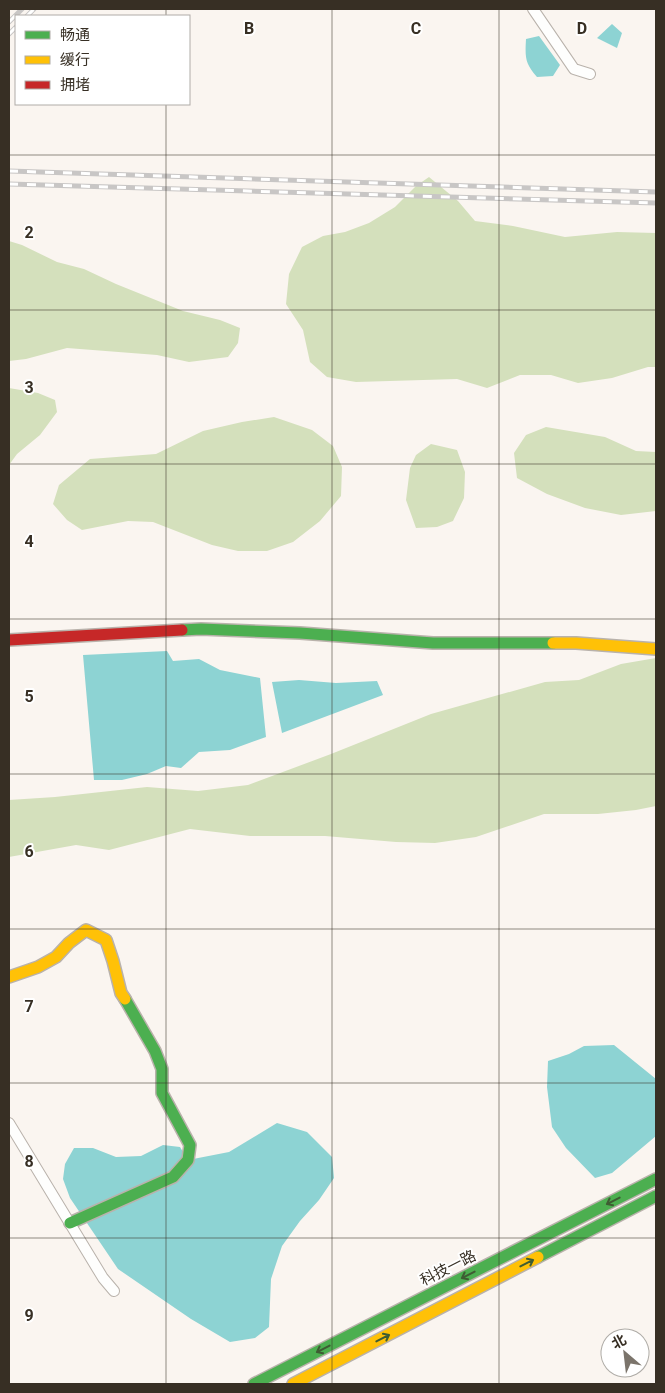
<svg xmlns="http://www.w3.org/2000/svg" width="665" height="1393" viewBox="0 0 665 1393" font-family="Roboto,'Noto Sans SC',sans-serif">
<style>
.green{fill:#d4e0bc}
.water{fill:#8dd3d3}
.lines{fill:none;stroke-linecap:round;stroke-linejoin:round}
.street-casing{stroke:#b9b2ab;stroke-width:12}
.fast-casing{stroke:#b9b2ab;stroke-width:14}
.slow-casing{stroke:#b9b2ab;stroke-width:14}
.jam-casing{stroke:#b9b2ab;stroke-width:14}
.street{stroke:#fefefd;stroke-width:10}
.fast{stroke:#4caf50;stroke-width:11}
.slow{stroke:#ffc107;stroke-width:11}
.jam{stroke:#c62828;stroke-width:11}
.rail-casing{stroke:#c8c6c5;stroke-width:5}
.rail{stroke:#fff;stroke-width:3;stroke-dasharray:9;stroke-linecap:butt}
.oneway{stroke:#3e5c33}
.grid{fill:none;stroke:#372f24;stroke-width:1;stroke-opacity:0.55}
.labels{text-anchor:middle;stroke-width:4;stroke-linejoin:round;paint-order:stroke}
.street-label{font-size:15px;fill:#372f24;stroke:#fff}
.grid-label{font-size:16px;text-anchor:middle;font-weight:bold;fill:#372f24;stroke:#fff;stroke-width:4;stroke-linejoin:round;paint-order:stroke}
</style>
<rect width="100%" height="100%" fill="#faf5f0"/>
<path class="green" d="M429,177L458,201L475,221L513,226L565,237L617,232L656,233V367H648L612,378L578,383L551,375H520L487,388L457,379L356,382L327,377L310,362L303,330L286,304L289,274L302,247L323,236L345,232L369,223L395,207L416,186Z
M9,241L22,245L57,262L84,269L116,284L183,311L220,320L240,328L238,343L228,357L189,362L157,355L67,348L26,359L9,361Z
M9,388L38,393L55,400L57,412L40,435L17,454L9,465Z
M274,417L312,430L333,446L342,467L341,496L320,521L293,542L267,551H238L212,545L153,522L128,521L82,530L67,520L53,504L59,485L90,459L156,454L203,431L242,422Z
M546,427L605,437L636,451L656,452V511L621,515L585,508L547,494L517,478L514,453L526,435Z
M431,444L457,450L465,472L464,498L453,521L437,527L416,528L406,500L410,468L416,455Z
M656,658V806L636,810L598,814H544L476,837L435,843L396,842L325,836H250L190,829L109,850L76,845L9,857V800L55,797L147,787L198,791L248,785L331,754L431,714L545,682L579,680L621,664Z"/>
<path class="water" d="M612,24L622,33L617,48L597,38Z
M539,36L560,65L553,76L537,77C525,63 525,58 526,39Z
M167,651L173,661L199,659L220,670L260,678L266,737L230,750L199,752L181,768L166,766L147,774L122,780H94L83,655Z
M299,680L336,683L377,681L383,695L282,733L272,682Z
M614,1045L656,1079V1136L612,1173L595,1178L566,1148L552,1127L547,1087L548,1061L569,1054L584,1046Z
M277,1123L307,1132L332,1157L334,1178L319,1200L300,1221L282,1246L271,1279L269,1327L255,1338L230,1342L191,1319L118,1269L70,1198L63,1179L65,1164L74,1148H93L116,1157L141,1156L163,1145L180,1147L188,1160L229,1152Z"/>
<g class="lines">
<g class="street-casing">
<path id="street" d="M533,9L574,69L590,74
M9,1123L103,1278L114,1291"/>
</g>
<g class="fast-casing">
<path id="fast" d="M182,630L201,629L300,633L433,643H553
M70,1223L173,1177L188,1160L190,1145L162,1093V1069L155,1051L125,999
M538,1257L656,1196
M254,1384L656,1179"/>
</g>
<g class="slow-casing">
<path id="slow" d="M553,643H576L656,649
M9,977L38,967L56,957L69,943L86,930L106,940L113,961L121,993L125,999
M293,1384L538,1257"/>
</g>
<g class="jam-casing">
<path id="jam" d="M9,640L182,630"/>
</g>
<use href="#street" class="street"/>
<use href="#fast" class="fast"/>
<use href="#slow" class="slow"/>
<use href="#jam" class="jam"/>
<g class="rail-casing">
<path id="rail" d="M27,16L34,9
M9,22L22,9
M9,34L16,27
M9,171L656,192
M9,184L656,203"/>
</g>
<use href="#rail" class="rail"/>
</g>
<defs><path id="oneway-shaft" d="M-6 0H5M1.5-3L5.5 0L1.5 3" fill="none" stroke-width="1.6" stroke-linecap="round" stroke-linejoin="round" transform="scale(1.25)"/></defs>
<g class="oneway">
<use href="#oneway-shaft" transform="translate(613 1201) rotate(153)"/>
<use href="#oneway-shaft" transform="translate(527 1263) rotate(-27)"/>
<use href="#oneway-shaft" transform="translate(468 1275) rotate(153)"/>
<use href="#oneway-shaft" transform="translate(383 1338) rotate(-27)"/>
<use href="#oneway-shaft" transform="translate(323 1349) rotate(153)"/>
</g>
<path class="grid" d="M166,9V16M332,9V1384M499,9V1384M166,104V1384M9,155H656M9,310H656M9,464H656M9,619H656M9,774H656M9,929H656M9,1083H656M9,1238H656"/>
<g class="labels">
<g class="street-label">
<text transform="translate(448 1268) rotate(-27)" y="5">科技一路</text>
</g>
</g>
<g class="grid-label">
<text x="249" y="34">B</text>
<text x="416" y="34">C</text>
<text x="582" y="34">D</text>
<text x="29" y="238">2</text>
<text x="29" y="393">3</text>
<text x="29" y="547">4</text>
<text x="29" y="702">5</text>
<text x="29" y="857">6</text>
<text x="29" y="1012">7</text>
<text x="29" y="1167">8</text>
<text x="29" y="1321">9</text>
</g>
<rect width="665" height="1393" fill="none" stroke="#372f24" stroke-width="20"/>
<rect x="15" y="15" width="175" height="90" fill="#ffffff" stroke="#afaca7"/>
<rect x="25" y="31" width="25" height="8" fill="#4caf50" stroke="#afaca7"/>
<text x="60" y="40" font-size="15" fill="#372f24">畅通</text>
<rect x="25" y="56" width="25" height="8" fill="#ffc107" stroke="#afaca7"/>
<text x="60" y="65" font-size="15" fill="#372f24">缓行</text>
<rect x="25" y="81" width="25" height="8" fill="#c62828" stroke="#afaca7"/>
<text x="60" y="90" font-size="15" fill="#372f24">拥堵</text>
<g transform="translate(625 1353) rotate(332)"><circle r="24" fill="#ffffff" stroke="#afaca7"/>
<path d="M0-4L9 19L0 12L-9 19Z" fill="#7b746b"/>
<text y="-8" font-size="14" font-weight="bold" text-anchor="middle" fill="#372f24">北</text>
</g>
</svg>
